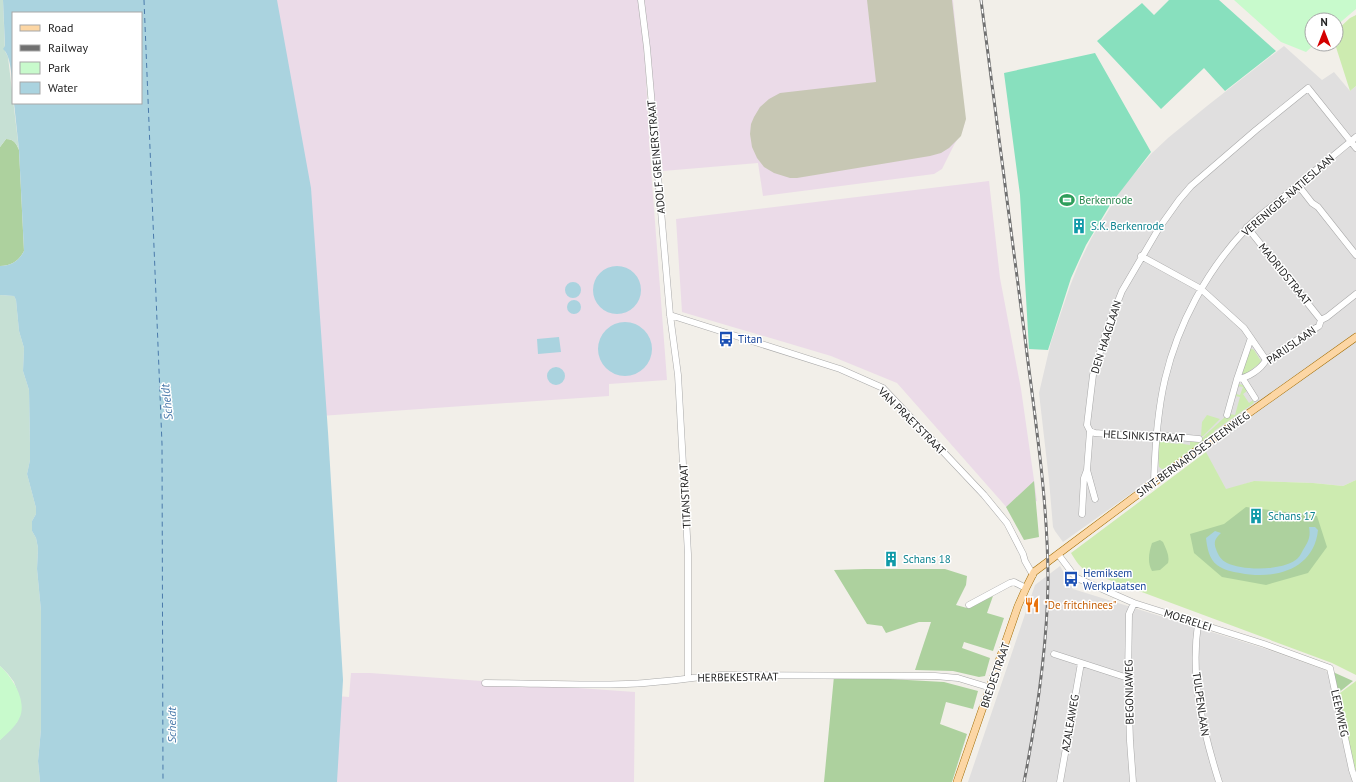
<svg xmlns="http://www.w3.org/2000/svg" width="1356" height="782" viewBox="0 0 1356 782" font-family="'PT Sans',sans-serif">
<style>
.residential{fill:#e0dfdf}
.industrial{fill:#ebdbe8}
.construction{fill:#c7c7b4}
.grass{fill:#cdebb0}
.forest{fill:#add19e}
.wetland{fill:#c6e0d4}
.park{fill:#c8facc}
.pitch{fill:#88e0be}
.water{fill:#aad3df}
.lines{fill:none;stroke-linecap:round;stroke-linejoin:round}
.ferry{stroke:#4a7aab;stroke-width:1;stroke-dasharray:5 4;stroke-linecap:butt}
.minor-casing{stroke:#a9a9a9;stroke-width:7}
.major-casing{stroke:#a06b00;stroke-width:8}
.minor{stroke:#fff;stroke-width:6}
.major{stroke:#fcd6a4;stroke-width:7}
.rail-casing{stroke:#707070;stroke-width:3}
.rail{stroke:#fff;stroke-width:1.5;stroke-dasharray:4.5;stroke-linecap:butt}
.labels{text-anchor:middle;stroke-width:3;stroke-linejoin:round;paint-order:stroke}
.street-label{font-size:11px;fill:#222;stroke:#fff}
.leisure-label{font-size:11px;fill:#27864d;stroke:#fff;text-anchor:start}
.culture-label{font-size:11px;fill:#0d838f;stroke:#fff;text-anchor:start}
.transit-label{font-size:11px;fill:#164399;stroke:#fff;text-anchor:start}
.food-label{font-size:11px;fill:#c56008;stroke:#fff;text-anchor:start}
.water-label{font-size:12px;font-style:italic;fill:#4a7aab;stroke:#fff}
</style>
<rect width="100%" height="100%" fill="#f2efe9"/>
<path class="residential" d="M1284,46L1322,80L1334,72L1350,91L1356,86V480L1343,486L1313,483L1254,481L1226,490L1201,444L1063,542L1055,531L1053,527L1049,480L1039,393L1051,342L1070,286L1080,261L1092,237L1123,187L1151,154L1168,138L1207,106Z
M1060,566L1073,589L1263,648L1325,670L1328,673L1353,782H968L1035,585Z"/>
<path class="industrial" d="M268,0H642L650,156L667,380L609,384V396L320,416Z
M642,0H953L965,122L962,132L954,145L942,169L934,174L763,196L758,163L663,171Z
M989,181L1000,278L1021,389L1037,501L1009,510L897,383L831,356L682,312L676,219Z
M351,673H370L635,692L634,782H334L314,694L349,697Z"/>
<path class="construction" d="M867,0H952L966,119L961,136L949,148L941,153L930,156L797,178H790L774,173L764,167L757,158L752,147L750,134L751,124L754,117L760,107L769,99L780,93L876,82Z"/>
<path class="grass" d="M1356,15V86L1350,91L1335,44L1336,31L1350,18Z
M1250,348L1254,350L1261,361L1259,364L1244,375L1241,372Z
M1239,384L1243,385L1247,391L1243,394L1249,403L1253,400L1254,403L1214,431L1215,433L1165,469H1162L1159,467L1158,443L1166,439H1170L1169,443L1178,444V440H1183V444L1190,445V440L1201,439L1225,417L1229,418L1230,414L1235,415L1240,397L1235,396L1236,394L1240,395L1243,387L1238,386Z
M1207,415L1220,419L1203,436H1201L1202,422Z
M1206,452L1226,489L1254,481L1313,483L1343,486L1356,480V675L1332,663L1088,572C1080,568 1076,561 1071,553Z
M1356,681V782L1336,696Z"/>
<path class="forest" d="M6,139C14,139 16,143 19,150L24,251C19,261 11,266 0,266V147Z
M1034,481L1039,537L1024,540L1006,507Z
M1246,507L1317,516L1327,547L1308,573L1266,585L1222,577L1194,553L1190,534L1224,524Z
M1160,540L1163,542C1166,549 1170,556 1168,563L1160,570L1152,571C1147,562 1149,552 1152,543Z
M865,569H945L967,576L966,585L956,605L967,608L993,596L987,613L1004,618L993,651L964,642L962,648L990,658L985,676L979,677L953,671L915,670L931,622H919L886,633L882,626L867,624L834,570Z
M1333,672L1353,681L1337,694Z
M834,676L944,682L978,691L973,709L946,702L940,724L967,734L952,782H824Z"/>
<path class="wetland" d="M0,0H3L5,51L8,57L19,150C16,143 14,139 6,139L0,147Z
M0,295L14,296L16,300L19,331L24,348L23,371L29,390L30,445V460L27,474L36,508V514L32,521V531L36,538L38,548L37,569L41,611V729L38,761L40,782H0V740L17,722L20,699L14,682L8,674L0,666Z"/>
<path class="park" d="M1234,0H1356V9L1336,26V20H1312V44H1315L1306,52L1281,42Z
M0,666C13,678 28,702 19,719C15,727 7,734 0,740Z"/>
<path class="pitch" d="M1169,0H1219L1276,51L1225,91L1204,68L1161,109L1097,41L1142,3L1154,15Z
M1095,53L1151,152L1110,205L1086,245L1071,278L1048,350L1029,349L1020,195L1004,73Z"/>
<path class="water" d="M3,0H277L311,188L328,432L343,680L337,782H40L38,761L41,729V611L37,569L38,548L36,538L32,531V521L36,514V508L27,474L30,460V445L29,390L23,371L24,348L19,331L16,300L14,296L0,295V266C11,266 19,261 24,251L19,150L14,103H141V13H13V96C12,84 12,56 3,49L5,46Z
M593 290a24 24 0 1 1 48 0a24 24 0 1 1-48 0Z
M565 290a8 8 0 1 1 16 0a8 8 0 1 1-16 0Z
M567 307a7 7 0 1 1 14 0a7 7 0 1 1-14 0Z
M598 349a27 27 0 1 1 54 0a27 27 0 1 1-54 0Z
M559,337L561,352L538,354L537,339Z
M547 376a9 9 0 1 1 18 0a9 9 0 1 1-18 0Z
M1309,527H1315L1318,530C1314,570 1274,580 1240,573C1232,572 1224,570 1217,565C1209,559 1207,547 1206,538L1215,531L1221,533C1216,538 1213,541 1216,549C1218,555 1221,560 1227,563C1243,571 1285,571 1298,558C1300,556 1302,552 1303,550C1308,542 1311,537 1309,527Z"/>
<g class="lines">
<path class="ferry" d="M144,0L162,444L163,782"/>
<g class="minor-casing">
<path id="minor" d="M641,0L647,48L670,315L678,375L688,554V678
M1298,185L1312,203L1318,207L1356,255
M1247,227L1321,320
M1141,256L1201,289L1244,328L1266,360
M670,315L840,369L883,388L984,495L1007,523L1023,554L1025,561L1033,575
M1237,379C1248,378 1261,369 1266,360L1319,326L1321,320L1327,317L1356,294
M1243,379L1255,398
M1227,415L1237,379L1251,338
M1090,431L1095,433L1156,438L1166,436L1199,439
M1154,482C1155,448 1157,413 1165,379C1178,324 1207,270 1246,229C1255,219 1266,211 1276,203C1303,180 1330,159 1356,137
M1095,499L1087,470L1090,431L1087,425L1093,375L1107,329L1122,291L1159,228L1179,200L1191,186L1256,130L1308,88L1356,148
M1082,514L1084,478L1087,470
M1058,554L1073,574L1077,578L1134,603L1264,644L1330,668L1352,770L1356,782
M969,605L1010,583L1014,582L1026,588
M1198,624C1190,678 1203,731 1219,782
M1054,654L1128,678
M485,683C532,683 579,686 626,684C658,683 689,678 721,675L935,676L958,678L991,688
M1060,782L1081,663
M1133,782L1130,741L1128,678L1129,614L1134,603"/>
</g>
<g class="major-casing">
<path id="major" d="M957,782L1018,606L1026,588L1034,572L1204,445L1356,337"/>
</g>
<use href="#minor" class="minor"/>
<use href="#major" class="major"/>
<g class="rail-casing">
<path id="rail" d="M981,0C996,113 1010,225 1025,338C1035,419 1048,500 1048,582C1047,650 1037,716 1024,782"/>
</g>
<use href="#rail" class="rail"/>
</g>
<defs>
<g id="stadium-bare" transform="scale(1.2)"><path d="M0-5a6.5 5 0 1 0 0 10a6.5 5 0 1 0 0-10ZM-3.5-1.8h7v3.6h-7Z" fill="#2e9e5b" stroke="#fff" stroke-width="2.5" paint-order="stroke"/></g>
<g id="building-bare" transform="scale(1.2)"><path d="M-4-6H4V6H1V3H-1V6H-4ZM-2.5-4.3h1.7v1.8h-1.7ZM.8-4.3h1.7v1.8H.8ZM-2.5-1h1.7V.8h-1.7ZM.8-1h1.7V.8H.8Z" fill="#0f9aa8" stroke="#fff" stroke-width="2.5" paint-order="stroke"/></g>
<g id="bus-bare" transform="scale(1.2)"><path d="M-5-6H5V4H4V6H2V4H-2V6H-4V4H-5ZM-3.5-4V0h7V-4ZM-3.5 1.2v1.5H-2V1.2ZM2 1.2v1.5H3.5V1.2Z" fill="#1a4fb4" stroke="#fff" stroke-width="2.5" paint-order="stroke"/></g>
<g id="restaurant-bare" transform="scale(1.2)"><path d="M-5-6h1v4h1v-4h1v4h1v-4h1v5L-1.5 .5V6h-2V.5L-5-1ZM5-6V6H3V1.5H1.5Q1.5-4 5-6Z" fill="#e8710a" stroke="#fff" stroke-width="2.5" paint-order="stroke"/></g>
</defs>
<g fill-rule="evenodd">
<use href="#stadium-bare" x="1067" y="200"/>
<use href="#building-bare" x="1079" y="226"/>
<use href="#bus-bare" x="726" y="339"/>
<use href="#building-bare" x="1256" y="516"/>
<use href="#building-bare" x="891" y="559"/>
<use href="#bus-bare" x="1071" y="579"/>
<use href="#restaurant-bare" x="1032" y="605"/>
</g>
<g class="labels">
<g class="street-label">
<text transform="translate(656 157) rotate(-95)" y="4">ADOLF GREINERSTRAAT</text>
<text transform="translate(1288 195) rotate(-41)" y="4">VERENIGDE NATIESLAAN</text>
<text transform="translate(1285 274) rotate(51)" y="4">MADRIDSTRAAT</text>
<text transform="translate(1106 337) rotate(-72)" y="4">DEN HAAGLAAN</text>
<text transform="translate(1291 345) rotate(-35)" y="4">PARIJSLAAN</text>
<text transform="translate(912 421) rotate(45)" y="4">VAN PRAETSTRAAT</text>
<text transform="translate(1144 436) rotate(3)" y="4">HELSINKISTRAAT</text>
<text transform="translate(1193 454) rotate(-36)" y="4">SINT-BERNARDSESTEENWEG</text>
<text transform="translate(685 496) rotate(-93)" y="4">TITANSTRAAT</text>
<text transform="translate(1188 620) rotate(18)" y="4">MOERELEI</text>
<text transform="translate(995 675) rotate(-71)" y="4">BREDESTRAAT</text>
<text transform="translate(738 677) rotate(-1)" y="4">HERBEKESTRAAT</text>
<text transform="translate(1129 692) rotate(-91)" y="4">BEGONIAWEG</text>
<text transform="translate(1201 704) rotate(82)" y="4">TULPENLAAN</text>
<text transform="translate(1340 713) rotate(78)" y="4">LEEMWEG</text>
<text transform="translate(1070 723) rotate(-80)" y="4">AZALEAWEG</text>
</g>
<g class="leisure-label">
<text x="1079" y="204">Berkenrode</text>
</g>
<g class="culture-label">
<text x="1091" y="230">S.K. Berkenrode</text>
<text x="1268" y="520">Schans 17</text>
<text x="903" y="563">Schans 18</text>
</g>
<g class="transit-label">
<text x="738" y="343">Titan</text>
<text x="1083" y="577">Hemiksem<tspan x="1083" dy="13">Werkplaatsen</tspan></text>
</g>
<g class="food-label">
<text x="1044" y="609">"De fritchinees"</text>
</g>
<g class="water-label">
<text transform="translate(167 402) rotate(-96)" y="4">Scheldt</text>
<text transform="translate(172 725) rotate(-90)" y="4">Scheldt</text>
</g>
</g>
<rect x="12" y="12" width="130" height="92" fill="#ffffff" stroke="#a7a7a7"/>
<rect x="20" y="25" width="20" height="6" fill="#fcd6a4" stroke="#a7a7a7"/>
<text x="48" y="32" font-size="12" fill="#222222">Road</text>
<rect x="20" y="45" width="20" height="6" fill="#707070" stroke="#a7a7a7"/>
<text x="48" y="52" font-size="12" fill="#222222">Railway</text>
<rect x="20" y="62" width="20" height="12" fill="#c8facc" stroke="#a7a7a7"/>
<text x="48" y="72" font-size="12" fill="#222222">Park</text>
<rect x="20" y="82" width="20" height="12" fill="#aad3df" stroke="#a7a7a7"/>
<text x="48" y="92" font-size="12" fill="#222222">Water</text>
<g transform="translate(1324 32)"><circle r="19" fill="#ffffff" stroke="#a7a7a7"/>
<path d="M0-3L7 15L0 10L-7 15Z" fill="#d40000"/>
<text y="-6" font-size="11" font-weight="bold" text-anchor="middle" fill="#222222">N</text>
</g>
</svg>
